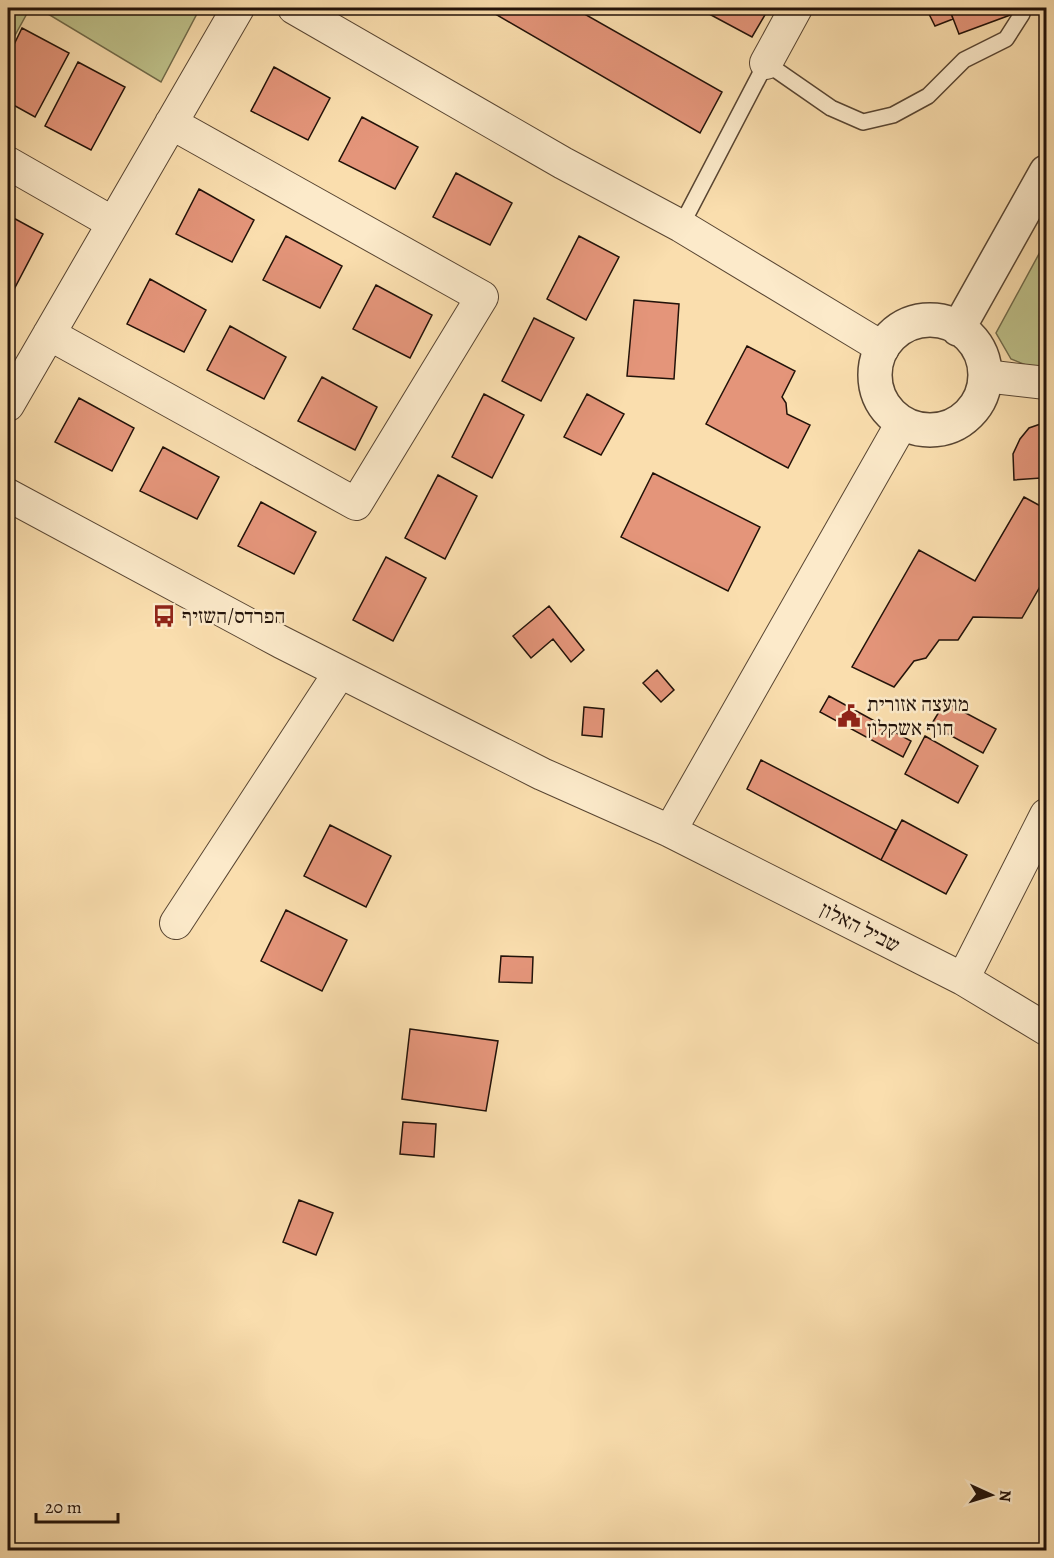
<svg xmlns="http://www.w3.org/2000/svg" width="1054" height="1558" viewBox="0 0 1054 1558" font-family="Alegreya,'Frank Ruhl Libre',serif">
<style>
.green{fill:#bec18a;stroke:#706a4a;stroke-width:1.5}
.building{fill:#e4957a;stroke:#221209;stroke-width:1.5}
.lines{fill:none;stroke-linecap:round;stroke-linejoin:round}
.service-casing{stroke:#584532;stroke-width:18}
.minor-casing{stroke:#584532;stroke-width:34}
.tertiary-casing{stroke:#584532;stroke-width:36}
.service{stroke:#fceaca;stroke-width:15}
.minor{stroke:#fceaca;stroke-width:32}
.tertiary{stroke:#fceaca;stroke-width:33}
.labels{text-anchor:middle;stroke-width:5;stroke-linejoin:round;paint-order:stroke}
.poi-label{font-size:21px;fill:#221209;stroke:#fceaca;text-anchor:start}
.street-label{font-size:21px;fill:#221209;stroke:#fceaca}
</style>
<rect width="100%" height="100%" fill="#fadeae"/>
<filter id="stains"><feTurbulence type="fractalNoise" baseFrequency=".00333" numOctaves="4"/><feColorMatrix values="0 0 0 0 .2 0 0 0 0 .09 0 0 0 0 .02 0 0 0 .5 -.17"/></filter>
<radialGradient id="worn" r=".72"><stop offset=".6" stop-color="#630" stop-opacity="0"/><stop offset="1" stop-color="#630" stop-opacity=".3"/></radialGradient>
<path class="green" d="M8,8H30L8,48Z
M38,8H200L161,82Z
M1046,241V373L1011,359L996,333Z"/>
<path class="building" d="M485,8H574L722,92L700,133Z
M698,8H769L752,37Z
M926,8H949L953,19L935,26Z
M949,8H1010L1013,14L959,34Z
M22,28L69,53L35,117L8,102V57Z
M78,62L125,87L91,150L45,126Z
M274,67L330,98L308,140L251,111Z
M362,117L418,147L395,189L339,161Z
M456,173L512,203L490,245L433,217Z
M199,189L254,220L232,262L176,234Z
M8,215L43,234L10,297L8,296Z
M286,236L342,266L320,308L263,280Z
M579,236L619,257L586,320L547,299Z
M150,279L206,310L184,352L127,324Z
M376,285L432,315L410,358L353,329Z
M634,300L679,304L674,379L627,376Z
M534,318L574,338L541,401L502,381Z
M230,326L286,357L264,399L207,370Z
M747,346L795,371L782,397L786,403L787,414L810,425L788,468L706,424Z
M322,377L377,407L355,450L298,421Z
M484,394L524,415L492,478L452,457Z
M587,394L624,414L601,455L564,437Z
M79,398L134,428L112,471L55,442Z
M1046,422V481L1041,478L1014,480L1013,454L1020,439L1029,428Z
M163,447L219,477L197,519L140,491Z
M653,473L760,527L728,591L621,537Z
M438,475L477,496L445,559L405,538Z
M1024,497L1046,509V576L1022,618L973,617L958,640H939L926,658L914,661L894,687L852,667L919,550L975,581Z
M261,502L316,532L294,574L238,546Z
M386,557L426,578L393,641L353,620Z
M549,606L584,650L571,662L553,639L531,658L513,636Z
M657,670L674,690L661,702L643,683Z
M829,696L911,741L903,757L820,712Z
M945,702L996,729L983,753L931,725Z
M584,707L604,709L602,737L582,735Z
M925,736L978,766L958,803L905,774Z
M761,760L896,830L881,860L747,789Z
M902,820L967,855L946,894L881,860Z
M330,825L391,856L366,907L304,876Z
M286,910L347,940L322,991L261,961Z
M501,956L533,957L532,983L499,982Z
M410,1029L498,1041L486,1111L402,1099Z
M403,1122L436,1124L434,1157L400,1154Z
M299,1200L333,1213L316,1255L283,1242Z"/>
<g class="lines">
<g class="service-casing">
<path id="service" d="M681,226L766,63L831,108L863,122L893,115L928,96L964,60L1006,39L1022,14L1021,8"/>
</g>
<g class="minor-casing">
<path id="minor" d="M294,8L563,163L681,226L883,348
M766,63L796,8
M8,163L113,223
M49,334L356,504L482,297L171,123
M985,376L1046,383
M8,405L238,8
M8,495L281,642L542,774L670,831L963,979L1046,1029
M670,831L902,423
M176,923L340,672
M963,979L1046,815"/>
</g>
<g class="tertiary-casing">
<path id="tertiary" d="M875 375a55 55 0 1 1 110 0a55 55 0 1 1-110 0Z
M958,329L1046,172"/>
</g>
<use href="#service" class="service"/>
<use href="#minor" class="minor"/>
<use href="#tertiary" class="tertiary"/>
</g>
<defs>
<g id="bus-bare" transform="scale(1.8)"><path d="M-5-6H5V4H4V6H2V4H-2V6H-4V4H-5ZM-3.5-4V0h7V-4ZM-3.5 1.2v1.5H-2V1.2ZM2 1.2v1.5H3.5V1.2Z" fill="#8f2418" stroke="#fceaca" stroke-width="2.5" paint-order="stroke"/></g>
<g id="civic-bare" transform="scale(1.8)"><path d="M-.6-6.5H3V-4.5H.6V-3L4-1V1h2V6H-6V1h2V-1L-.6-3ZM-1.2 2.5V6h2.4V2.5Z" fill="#8f2418" stroke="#fceaca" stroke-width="2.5" paint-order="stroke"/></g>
</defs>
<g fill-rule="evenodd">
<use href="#bus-bare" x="164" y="616"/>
<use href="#civic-bare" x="849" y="716"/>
</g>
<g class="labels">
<g class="poi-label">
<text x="182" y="623">הפרדס/השזיף</text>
<text x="867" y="711">מועצה אזורית<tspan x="867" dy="24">חוף אשקלון</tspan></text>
</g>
<g class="street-label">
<text transform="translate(860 927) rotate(27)" y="7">שביל האלון</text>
</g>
</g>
<rect width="1054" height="1558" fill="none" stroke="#fadeae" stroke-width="30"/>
<rect x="9" y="9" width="1036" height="1540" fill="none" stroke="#221209" stroke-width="3"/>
<rect x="15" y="15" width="1024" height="1528" fill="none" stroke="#221209" stroke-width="1.5"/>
<g transform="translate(991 1495) rotate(94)" stroke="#fceaca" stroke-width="4.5" paint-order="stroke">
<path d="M0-4.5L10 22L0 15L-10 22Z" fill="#221209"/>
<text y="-9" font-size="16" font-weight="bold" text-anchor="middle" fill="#221209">N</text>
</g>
<path d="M36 1513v9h82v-9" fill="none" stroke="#221209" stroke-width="3"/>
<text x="45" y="1513" font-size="18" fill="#221209" stroke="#fceaca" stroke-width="4.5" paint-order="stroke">20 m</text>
<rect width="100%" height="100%" filter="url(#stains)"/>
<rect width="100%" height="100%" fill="url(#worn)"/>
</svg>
